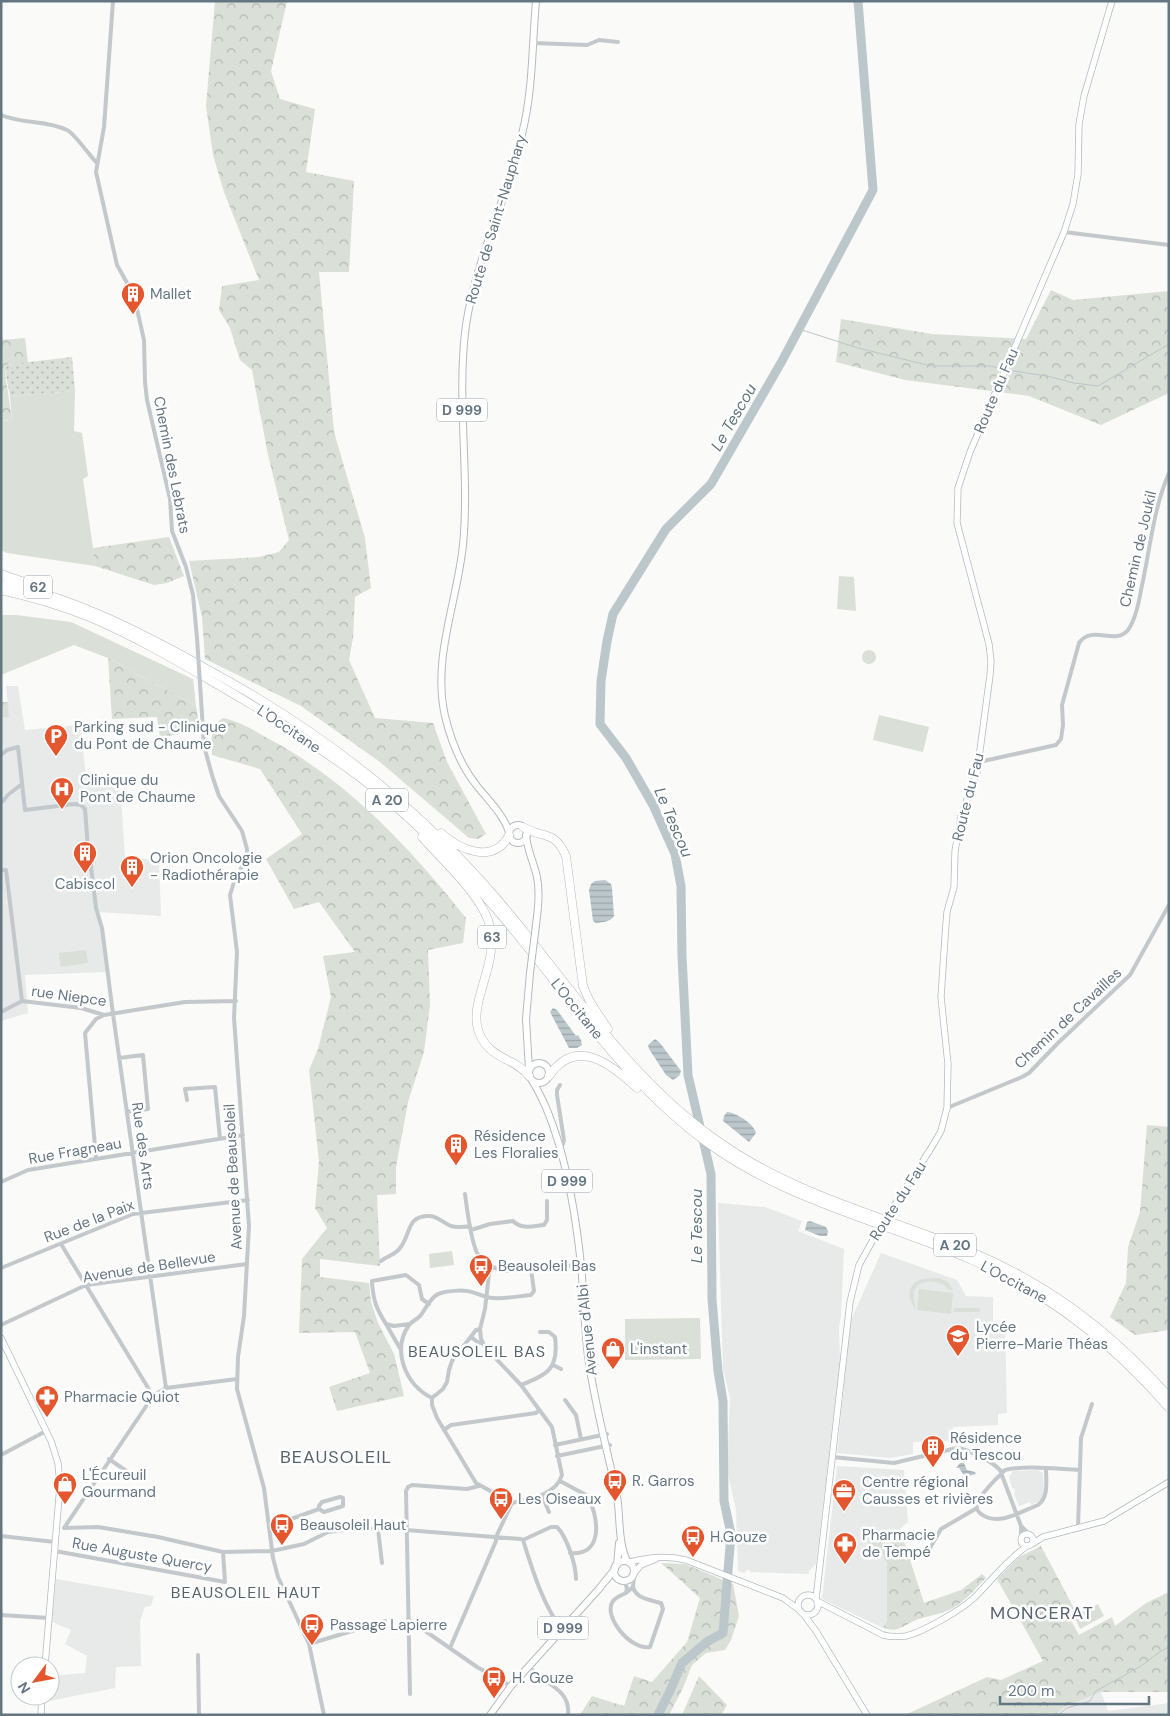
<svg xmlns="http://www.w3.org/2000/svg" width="1170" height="1716" viewBox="0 0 1170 1716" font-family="'DM Sans',sans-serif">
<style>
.built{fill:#e8e9e9}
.grass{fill:#dadfd7}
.forest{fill:url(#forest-crowns)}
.garden{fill:url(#garden-dots)}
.water{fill:url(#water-rules)}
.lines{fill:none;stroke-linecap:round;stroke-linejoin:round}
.stream{stroke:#bbc7cb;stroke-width:1}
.river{stroke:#bbc7cb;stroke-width:9}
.secondary-casing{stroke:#b3babf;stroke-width:7}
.primary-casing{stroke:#b5babe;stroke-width:8}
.highway-casing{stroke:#b4b9bd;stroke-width:9}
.street{stroke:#c3c8cc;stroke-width:4}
.secondary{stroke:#fff;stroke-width:5.5}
.primary{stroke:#fff;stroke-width:6}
.highway{stroke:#fff;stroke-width:8}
.secondary-bridge-casing{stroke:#b3babf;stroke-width:7;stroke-linecap:butt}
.primary-bridge-casing{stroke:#b5babe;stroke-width:8;stroke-linecap:butt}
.street-bridge{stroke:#c3c8cc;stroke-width:4}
.secondary-bridge{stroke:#fff;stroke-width:5.5}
.primary-bridge{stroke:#fff;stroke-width:6}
.labels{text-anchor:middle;stroke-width:5;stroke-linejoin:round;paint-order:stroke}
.shield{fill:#fff;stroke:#939fa8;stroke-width:1}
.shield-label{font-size:14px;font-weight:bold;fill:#657683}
.street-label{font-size:15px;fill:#657683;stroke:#fff}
.poi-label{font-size:15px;fill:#657683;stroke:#fff;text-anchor:start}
.water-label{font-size:16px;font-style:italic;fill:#60757c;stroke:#fff}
.neighbourhood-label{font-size:16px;letter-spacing:1px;fill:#57646e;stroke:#fff}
.quarter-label{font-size:18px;letter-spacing:1px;fill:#57646e;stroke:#fff}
</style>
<defs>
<pattern id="forest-crowns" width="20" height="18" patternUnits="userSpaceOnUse" patternTransform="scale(1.25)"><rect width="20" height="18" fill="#dadfd7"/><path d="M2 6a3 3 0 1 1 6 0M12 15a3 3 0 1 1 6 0" fill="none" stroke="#b4b9b4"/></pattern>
<pattern id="garden-dots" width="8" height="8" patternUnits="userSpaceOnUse" patternTransform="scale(1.25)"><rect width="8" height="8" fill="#dadfd7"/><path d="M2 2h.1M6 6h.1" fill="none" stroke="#b4b9b4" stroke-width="1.8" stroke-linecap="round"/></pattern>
<pattern id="water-rules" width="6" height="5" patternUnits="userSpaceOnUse" patternTransform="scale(1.25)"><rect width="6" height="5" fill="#bbc7cb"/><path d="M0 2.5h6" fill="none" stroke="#9ca6aa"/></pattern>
</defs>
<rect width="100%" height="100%" fill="#fafaf8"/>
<path class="built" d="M6,686H18L25,730L80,725L87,784L120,781L125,856L159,861L161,916L97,912L102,928L108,972L25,975L28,1013L1,1021V718L9,717Z
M718,1203L765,1207L802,1221L798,1231L844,1249L841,1316L839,1327L840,1362L816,1564L809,1571V1574L750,1572V1570H747L744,1573L738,1571L736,1510L727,1470L730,1398L723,1369Z
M881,1253L957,1280L966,1296L993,1297V1321L1005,1322L1007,1413L998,1414V1425L953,1427L954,1441L913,1442V1454L890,1458L837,1453L851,1320Z
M837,1466L904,1470L908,1522L900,1529L870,1534L880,1546L887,1564V1621L883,1628L822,1599Z
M1013,1471L1038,1470L1043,1473L1044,1493L1040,1501L1031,1505L1030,1502L1019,1506L1014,1494L1015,1489L1012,1488L1009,1477Z
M56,1579L154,1596L151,1606L145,1607L140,1621L141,1666L116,1667L115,1688L44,1702L45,1696H50V1676L85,1673L87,1656L65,1644L71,1630L52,1622Z
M1101,1692L1108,1711L1169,1703V1715H1056L1064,1707Z"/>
<path class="grass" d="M75,391L74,431L82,433L88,476L83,479L93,548L95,566L7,553L1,550V421L12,420L10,396Z
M839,576L854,577L856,611L837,609Z
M1,615H16L71,622L193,679L196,706L108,658L74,645L1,675Z
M862 657a7 7 0 1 1 14 0a7 7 0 1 1-14 0Z
M879,715L929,727L923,752L873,740Z
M86,950L88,963L61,967L59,953Z
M452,1251L454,1265L430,1268L429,1254Z
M939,1278L948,1282L953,1290H949C943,1280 921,1278 915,1289C911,1296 916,1302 915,1308C906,1298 908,1282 923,1279C928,1278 934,1278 939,1278Z
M919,1289L953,1293L951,1314L917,1310Z
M954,1308H980V1312H953Z
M700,1318L701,1359L625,1360V1319Z
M1098,1604L1104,1616L1080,1629L1074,1616Z"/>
<path class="forest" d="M215,1H287L271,71L280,99L315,109L306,172L354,181L349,272H319L334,432L365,538L371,588L355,597L353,638L349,660L375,718L433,723L447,762L486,834L478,839L469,838L380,762L301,706L205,659L202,617L189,561L259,557L279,552L289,540L268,455L252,370L240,360L230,328L219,310L222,286L259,280L224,192L213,155L206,106Z
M1051,290L1073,300L1169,291V393L1101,425L1029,396L905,380L836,362L841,319L932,334L1026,339Z
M25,338L28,363L4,365L12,420L1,421V340Z
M169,537L184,576L167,583L154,585L95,566L93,548Z
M108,658L196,706L200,731L160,737L157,717L112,719Z
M1,702H8L9,717L1,718Z
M223,718C241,722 255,731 271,740C349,782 411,849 466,918L463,943L428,950L430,1005L424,1052L408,1102L396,1167V1194L377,1195L380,1266L320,1259V1277L369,1283L371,1302L378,1323L394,1354L404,1396L337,1411L329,1387L370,1373L355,1332L299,1333L302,1259L327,1228L315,1208L319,1161L309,1070L318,1049L331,997L323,956L355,952L319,902L294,909L266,859L302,834L260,769L212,755C212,741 209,725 223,718Z
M1147,1125L1169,1127V1330L1135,1335L1110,1317L1126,1283L1128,1247L1140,1212Z
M900,1529L924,1603L961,1590L982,1574L986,1578C975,1589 962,1605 947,1611C937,1615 926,1616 916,1620C902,1626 899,1633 883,1628L887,1621V1564L880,1547L868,1545L869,1534Z
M1041,1546L1076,1612L1069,1617L1079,1635L1112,1617L1115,1626L1146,1603L1169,1592V1692H1101L1064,1707L1056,1715H905L987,1677L1001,1680L1043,1661L997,1579L1019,1557Z
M661,1563L685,1564L733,1584L739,1616L731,1640L725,1650L706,1653L692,1665L683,1688L669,1715H580L592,1696L624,1706L634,1676L652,1682L687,1642L700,1598Z
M699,1676L727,1705L721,1715H682Z"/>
<path class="garden" d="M72,357L75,391L10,396L4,365Z"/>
<path class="water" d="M605,880L611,884L612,888L614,916C610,922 604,922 596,923L593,921L589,890L591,884L595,881Z
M553,1008L557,1010L576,1036L578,1035L581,1040L582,1045L577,1048H569L550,1012Z
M655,1039L660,1043L681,1071L679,1076L673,1080L666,1075L649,1049L648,1045Z
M727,1112C737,1113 754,1124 756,1133L749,1142L723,1121L724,1116Z
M810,1221L826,1227L828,1231L827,1236H820L805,1230L807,1222Z
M960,1463H964L967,1470L975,1472L976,1474L965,1477L959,1468H956Z"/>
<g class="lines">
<path class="stream" d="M799,329L858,348L931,366H990L1003,369
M1007,370L1047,376L1074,383L1098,386L1169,344
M1058,1715L1067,1708L1090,1701L1096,1691L1141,1666L1161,1651L1169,1647"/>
<path class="river" d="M658,1715L670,1691L682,1663L708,1641L723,1633L731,1534L724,1501L723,1401L718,1371L712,1299L711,1174L688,1075L682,956L681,886L675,854L653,805L626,758L600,724L601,681L607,641L613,614L666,529L711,484L782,361L873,190L858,1"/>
<g class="secondary-casing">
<path id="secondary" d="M893,1208L933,1145L941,1131L947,1108L948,1064L941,997L945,937L947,912L954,887L955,851L961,816L977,773L990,675L991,661L989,644L957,523L958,488L970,452L1064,232L1073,204L1078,174L1079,124L1084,96L1112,1
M1,1338L51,1441L58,1463L60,1485L45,1666
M1021 1540a6 6 0 1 1 12 0a6 6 0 1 1-12 0Z
M1032,1544L1043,1537L1104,1521L1169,1482
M630,1562C649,1557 667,1555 686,1560L783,1598L798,1609
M635,1572L641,1565L656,1559
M798 1605a10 10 0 1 1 20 0a10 10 0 1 1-20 0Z
M816,1599L850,1302L859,1265L874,1238
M817,1601L883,1635C891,1637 898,1637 906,1636C923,1632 961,1610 974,1598C991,1581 1006,1561 1027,1546
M804,1615L816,1631L867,1715
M41,1715L42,1696"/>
</g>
<g class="primary-casing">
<path id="primary" d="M509 834a9 9 0 1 1 18 0a9 9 0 1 1-18 0Z
M509,832C503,814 489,801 477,786C461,766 451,741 445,716C432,658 457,603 463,545C470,472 456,398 466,325C476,259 507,199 522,134C533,91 532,46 536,1
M526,835C527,850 534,863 537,877C540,893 538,909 536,925
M529 1073a10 10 0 1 1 20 0a10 10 0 1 1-20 0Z
M529,1070L526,1019L530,973
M533,1082C563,1132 575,1208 581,1265C584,1295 584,1326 588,1356C594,1401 606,1446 616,1490C621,1513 617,1540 627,1561
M614 1571a10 10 0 1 1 20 0a10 10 0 1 1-20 0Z
M617,1565L619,1543
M490,1715L511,1686L598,1590L615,1569"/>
</g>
<g class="highway-casing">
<path id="highway" d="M1,574L39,587
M1,583C71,597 134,629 196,663C217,675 238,686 259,699C348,753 430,821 498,900C567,981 625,1074 712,1137C789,1194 883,1216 971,1252C1049,1284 1114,1334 1169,1397
M1,590C32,597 63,606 92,618C132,635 170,657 208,679C261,709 312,742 361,778C413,818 460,866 502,916C569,995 626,1085 712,1146C791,1202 885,1222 972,1260C1051,1294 1112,1343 1169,1408
M523,827C543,839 554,829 566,856L583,986L590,1002L608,1029
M441,833C460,850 494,865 509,835
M422,837C442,860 478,892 488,920C503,963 465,1002 480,1035C491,1060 516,1058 529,1076
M549,1076C576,1036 611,1064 637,1088"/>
</g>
<path class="street" d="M113,1L104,127L96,172L117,265L131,290L137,309L144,340L145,382L147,400L170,499L172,531L186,567L193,595L197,638
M533,43L587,45L599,40L618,42
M1,115C22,124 47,120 67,130C74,133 90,156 97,163
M1064,232L1169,245
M201,699L204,746L212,775L219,796L242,831L247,849V857L234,882L230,895L237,952L234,1018L249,1226L244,1316L238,1357L237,1389L264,1488L273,1558L278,1577L309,1644L324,1715
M1,755L7,750L18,747L25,810L74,804L81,805L85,809L88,848
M979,762L1056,745L1061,739L1063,725L1062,705L1079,643C1092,624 1115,646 1128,630C1136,619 1139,602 1141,590C1150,551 1153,509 1169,473
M1,803L9,794L22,784
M89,846L90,847L91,867L96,908L102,928L113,1014L166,1388
M1,870H6L22,1001
M22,1001L81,1008L104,1015L185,1002L236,1001
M1,1012L22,1001
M119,1058L143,1055L148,1109L127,1112
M187,1100L185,1089L215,1087L220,1139
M947,1108L1022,1077L1029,1073L1058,1043L1130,975L1169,905
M559,1145L563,1144L564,1140L557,1095V1090L560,1085
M96,1158L85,1033L96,1019L104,1015
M1,1182L28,1170L243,1135
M465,1194C467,1208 471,1246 479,1256C485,1264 496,1270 506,1271L581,1265
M471,1230L490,1224L513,1221C522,1230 533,1226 544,1225L547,1220V1201
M61,1244L153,1396
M381,1261C387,1256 395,1255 400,1248C411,1235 406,1215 430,1216C439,1217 443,1223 451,1226C457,1228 464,1227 470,1226
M1,1268L133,1214L248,1200
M386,1324L401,1350
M410,1324L394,1326L386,1324C376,1308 373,1300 372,1281L406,1275L419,1285L422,1299L429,1304
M1,1325L86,1285L247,1264
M471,1337L479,1343H482
M553,1365L561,1369
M521,1385C548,1374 559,1369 555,1337L549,1332H540
M432,1398C406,1385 391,1351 409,1325C412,1321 418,1319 421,1315C426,1308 432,1295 441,1293C448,1291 460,1290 467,1291C476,1292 484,1298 493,1298C505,1299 519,1296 531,1295L534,1291L531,1269
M432,1398V1405L437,1418L476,1483L512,1503
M432,1398L443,1389L447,1382L449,1370L452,1361L476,1330L480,1329
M565,1400L576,1415L581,1439
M444,1430L451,1425L536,1413L539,1410
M555,1445L607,1434
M1,1455L46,1431
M557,1456L610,1445
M832,1457L894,1463L957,1448C968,1449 993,1462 1000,1470L1021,1526L1029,1534
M109,1459L138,1479
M1046,1469C1046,1481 1049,1497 1038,1505C1022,1511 998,1527 981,1514C978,1512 976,1508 977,1504C980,1494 997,1478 1005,1470C1025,1465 1057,1469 1079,1470
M560,1481L588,1496C598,1516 605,1556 570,1553
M542,1495L549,1512
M269,1527L319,1509L324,1512L343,1506V1498L340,1497L322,1502L319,1506V1509
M1078,1527L1081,1438L1092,1404
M64,1528L98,1527L158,1537L223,1552L272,1551L304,1544L328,1532L360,1528L406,1530L521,1539L523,1540C533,1571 542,1603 562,1630
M64,1528L153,1396L166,1388L237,1379
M378,1529L382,1563
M1,1536L55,1542
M1021,1537V1526
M523,1540L551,1527H557C567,1537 576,1565 576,1579
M930,1548L941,1529L977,1508
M55,1551L225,1582L223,1552
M624,1581L627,1588L626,1593L633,1587L634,1575
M626,1593C622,1595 616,1597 613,1601C602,1616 631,1651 650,1647L663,1609L661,1603C651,1600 636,1599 633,1587
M1,1615L49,1618
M408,1619L477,1667L511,1686
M309,1644L385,1621
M450,1648L496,1541V1537L512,1503C530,1499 556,1495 562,1475L552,1427L521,1385L485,1347L481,1339L480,1329L485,1309L489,1274L492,1266
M198,1655L199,1715
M529,1666C541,1684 571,1687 568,1715
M410,1694L406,1491L408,1487L412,1485L467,1489L479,1486"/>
<use href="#secondary" class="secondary"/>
<use href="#primary" class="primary"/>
<use href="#highway" class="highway"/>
<g class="secondary-bridge-casing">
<path id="secondary-bridge" d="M874,1238L893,1208"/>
</g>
<g class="primary-bridge-casing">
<path id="primary-bridge" d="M530,973L536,925"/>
</g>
<path class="street-bridge" d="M197,638L201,699"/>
<use href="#secondary-bridge" class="secondary-bridge"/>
<use href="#primary-bridge" class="primary-bridge"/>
</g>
<defs>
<g id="building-pin" transform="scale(1.25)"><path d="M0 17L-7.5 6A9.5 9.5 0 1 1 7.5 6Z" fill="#e4572e" stroke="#fff"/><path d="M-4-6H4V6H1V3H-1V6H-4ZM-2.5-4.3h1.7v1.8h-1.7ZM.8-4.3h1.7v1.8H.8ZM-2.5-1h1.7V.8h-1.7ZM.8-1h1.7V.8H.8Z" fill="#fff"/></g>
<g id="parking-pin" transform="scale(1.25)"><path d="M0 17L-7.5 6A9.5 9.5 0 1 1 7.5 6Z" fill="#e4572e" stroke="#fff"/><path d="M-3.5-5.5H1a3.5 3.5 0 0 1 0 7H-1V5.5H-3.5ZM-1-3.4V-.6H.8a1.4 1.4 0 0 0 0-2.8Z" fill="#fff"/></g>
<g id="hospital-pin" transform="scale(1.25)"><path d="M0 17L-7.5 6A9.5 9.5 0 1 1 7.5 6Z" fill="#e4572e" stroke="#fff"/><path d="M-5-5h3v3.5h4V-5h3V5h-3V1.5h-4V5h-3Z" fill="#fff"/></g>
<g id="bus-pin" transform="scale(1.25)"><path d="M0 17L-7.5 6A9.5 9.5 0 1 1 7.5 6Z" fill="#e4572e" stroke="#fff"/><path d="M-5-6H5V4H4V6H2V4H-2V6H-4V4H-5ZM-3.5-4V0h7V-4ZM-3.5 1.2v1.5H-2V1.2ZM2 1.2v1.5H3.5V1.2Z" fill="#fff"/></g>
<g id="school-pin" transform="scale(1.25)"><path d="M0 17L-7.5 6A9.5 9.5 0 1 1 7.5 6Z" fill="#e4572e" stroke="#fff"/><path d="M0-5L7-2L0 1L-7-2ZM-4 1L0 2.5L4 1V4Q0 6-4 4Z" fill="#fff"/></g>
<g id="shop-pin" transform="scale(1.25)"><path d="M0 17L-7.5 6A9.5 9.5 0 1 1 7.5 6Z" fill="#e4572e" stroke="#fff"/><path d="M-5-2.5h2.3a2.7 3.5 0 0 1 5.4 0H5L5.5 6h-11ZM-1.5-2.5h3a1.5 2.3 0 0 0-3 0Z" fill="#fff"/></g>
<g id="pharmacy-pin" transform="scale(1.25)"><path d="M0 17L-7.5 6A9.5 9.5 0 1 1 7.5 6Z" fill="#e4572e" stroke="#fff"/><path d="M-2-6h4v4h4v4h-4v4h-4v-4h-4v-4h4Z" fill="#fff"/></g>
<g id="office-pin" transform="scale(1.25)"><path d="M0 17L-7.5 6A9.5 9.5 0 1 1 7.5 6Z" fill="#e4572e" stroke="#fff"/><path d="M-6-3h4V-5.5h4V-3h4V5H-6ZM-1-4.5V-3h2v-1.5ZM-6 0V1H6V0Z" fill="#fff"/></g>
</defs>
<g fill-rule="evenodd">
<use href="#building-pin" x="133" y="294"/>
<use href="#parking-pin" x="56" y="736"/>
<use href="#hospital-pin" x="62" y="789"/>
<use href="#building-pin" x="85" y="853"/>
<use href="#building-pin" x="132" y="867"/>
<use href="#building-pin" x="456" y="1145"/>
<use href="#bus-pin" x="481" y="1266"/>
<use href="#school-pin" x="958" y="1336"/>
<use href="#shop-pin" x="613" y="1349"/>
<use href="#pharmacy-pin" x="47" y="1397"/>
<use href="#building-pin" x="933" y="1447"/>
<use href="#bus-pin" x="615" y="1481"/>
<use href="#shop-pin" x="65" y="1484"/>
<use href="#office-pin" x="844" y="1491"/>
<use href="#bus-pin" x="501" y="1499"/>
<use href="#bus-pin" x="282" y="1525"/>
<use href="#bus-pin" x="693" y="1537"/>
<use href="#pharmacy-pin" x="845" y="1544"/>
<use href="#bus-pin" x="312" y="1625"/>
<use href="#bus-pin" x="494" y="1678"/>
</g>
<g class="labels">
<g class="shield">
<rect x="437" y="398.5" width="50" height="23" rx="4"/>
<rect x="24" y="575.5" width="28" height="23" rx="4"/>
<rect x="366" y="788.5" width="42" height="23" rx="4"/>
<rect x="478" y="925.5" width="28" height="23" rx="4"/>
<rect x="542" y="1169.5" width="50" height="23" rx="4"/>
<rect x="934" y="1233.5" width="42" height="23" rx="4"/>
<rect x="538" y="1616.5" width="50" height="23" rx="4"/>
</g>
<g class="shield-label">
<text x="462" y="415">D 999</text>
<text x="38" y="592">62</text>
<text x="387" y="805">A 20</text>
<text x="492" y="942">63</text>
<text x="567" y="1186">D 999</text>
<text x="955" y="1250">A 20</text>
<text x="563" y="1633">D 999</text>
</g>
<g class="street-label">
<text transform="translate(496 219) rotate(-73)" y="5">Route de Saint-Nauphary</text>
<text transform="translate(996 391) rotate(-67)" y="5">Route du Fau</text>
<text transform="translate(172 465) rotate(79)" y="5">Chemin des Lebrats</text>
<text transform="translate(1138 549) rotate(-77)" y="5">Chemin de Joukil</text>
<text transform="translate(289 729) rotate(34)" y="5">L'Occitane</text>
<text transform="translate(968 797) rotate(-76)" y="5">Route du Fau</text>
<text transform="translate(69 996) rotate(8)" y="5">rue Niepce</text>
<text transform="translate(577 1009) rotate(51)" y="5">L'Occitane</text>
<text transform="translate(1068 1018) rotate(-43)" y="5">Chemin de Cavailles</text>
<text transform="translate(143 1146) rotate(82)" y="5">Rue des Arts</text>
<text transform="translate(75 1151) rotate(-10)" y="5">Rue Fragneau</text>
<text transform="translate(233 1177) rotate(-93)" y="5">Avenue de Beausoleil</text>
<text transform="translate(898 1201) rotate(-57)" y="5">Route du Fau</text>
<text transform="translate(89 1221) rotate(-21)" y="5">Rue de la Paix</text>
<text transform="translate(149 1267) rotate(-9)" y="5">Avenue de Bellevue</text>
<text transform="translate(1014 1282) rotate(28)" y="5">L'Occitane</text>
<text transform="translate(587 1330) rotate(-96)" y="5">Avenue d'Albi</text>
<text transform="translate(142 1555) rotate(10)" y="5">Rue Auguste Quercy</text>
</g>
<g class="poi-label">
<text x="150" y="299">Mallet</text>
<text x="74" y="732">Parking sud - Clinique<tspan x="74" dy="17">du Pont de Chaume</tspan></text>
<text x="80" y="785">Clinique du<tspan x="80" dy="17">Pont de Chaume</tspan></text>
<text x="150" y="863">Orion Oncologie<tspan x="150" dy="17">- Radiothérapie</tspan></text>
<text x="85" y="889" text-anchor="middle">Cabiscol</text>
<text x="474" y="1141">Résidence<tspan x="474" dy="17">Les Floralies</tspan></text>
<text x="498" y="1271">Beausoleil Bas</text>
<text x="976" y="1332">Lycée<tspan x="976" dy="17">Pierre-Marie Théas</tspan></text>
<text x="630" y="1354">L'instant</text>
<text x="64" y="1402">Pharmacie Quiot</text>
<text x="950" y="1443">Résidence<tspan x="950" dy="17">du Tescou</tspan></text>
<text x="82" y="1480">L'Écureuil<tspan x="82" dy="17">Gourmand</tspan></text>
<text x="632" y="1486">R. Garros</text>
<text x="862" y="1487">Centre régional<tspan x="862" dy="17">Causses et rivières</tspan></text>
<text x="518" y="1504">Les Oiseaux</text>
<text x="300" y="1530">Beausoleil Haut</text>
<text x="862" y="1540">Pharmacie<tspan x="862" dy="17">de Tempé</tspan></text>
<text x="710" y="1542">H.Gouze</text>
<text x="330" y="1630">Passage Lapierre</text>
<text x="512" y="1683">H. Gouze</text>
</g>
<g class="water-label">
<text transform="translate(733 417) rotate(-60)" y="6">Le Tescou</text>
<text transform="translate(674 822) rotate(67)" y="6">Le Tescou</text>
<text transform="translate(696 1226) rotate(-90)" y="6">Le Tescou</text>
</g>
<g class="neighbourhood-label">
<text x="477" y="1357">BEAUSOLEIL BAS</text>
<text x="246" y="1598">BEAUSOLEIL HAUT</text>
</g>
<g class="quarter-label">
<text x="336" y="1463">BEAUSOLEIL</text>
<text x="1042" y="1619">MONCERAT</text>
</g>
</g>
<rect width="1170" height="1716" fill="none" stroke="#657683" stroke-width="5"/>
<g transform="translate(35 1681) rotate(238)"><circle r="24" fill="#ffffff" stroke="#c1c8cd"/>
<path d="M0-4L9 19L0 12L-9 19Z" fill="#e4572e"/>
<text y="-8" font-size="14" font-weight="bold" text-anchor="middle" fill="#657683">N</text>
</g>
<path d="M1000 1696v8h149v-8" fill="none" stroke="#657683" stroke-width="2.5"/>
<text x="1008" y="1696" font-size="15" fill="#657683" stroke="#ffffff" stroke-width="4" paint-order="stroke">200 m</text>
</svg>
